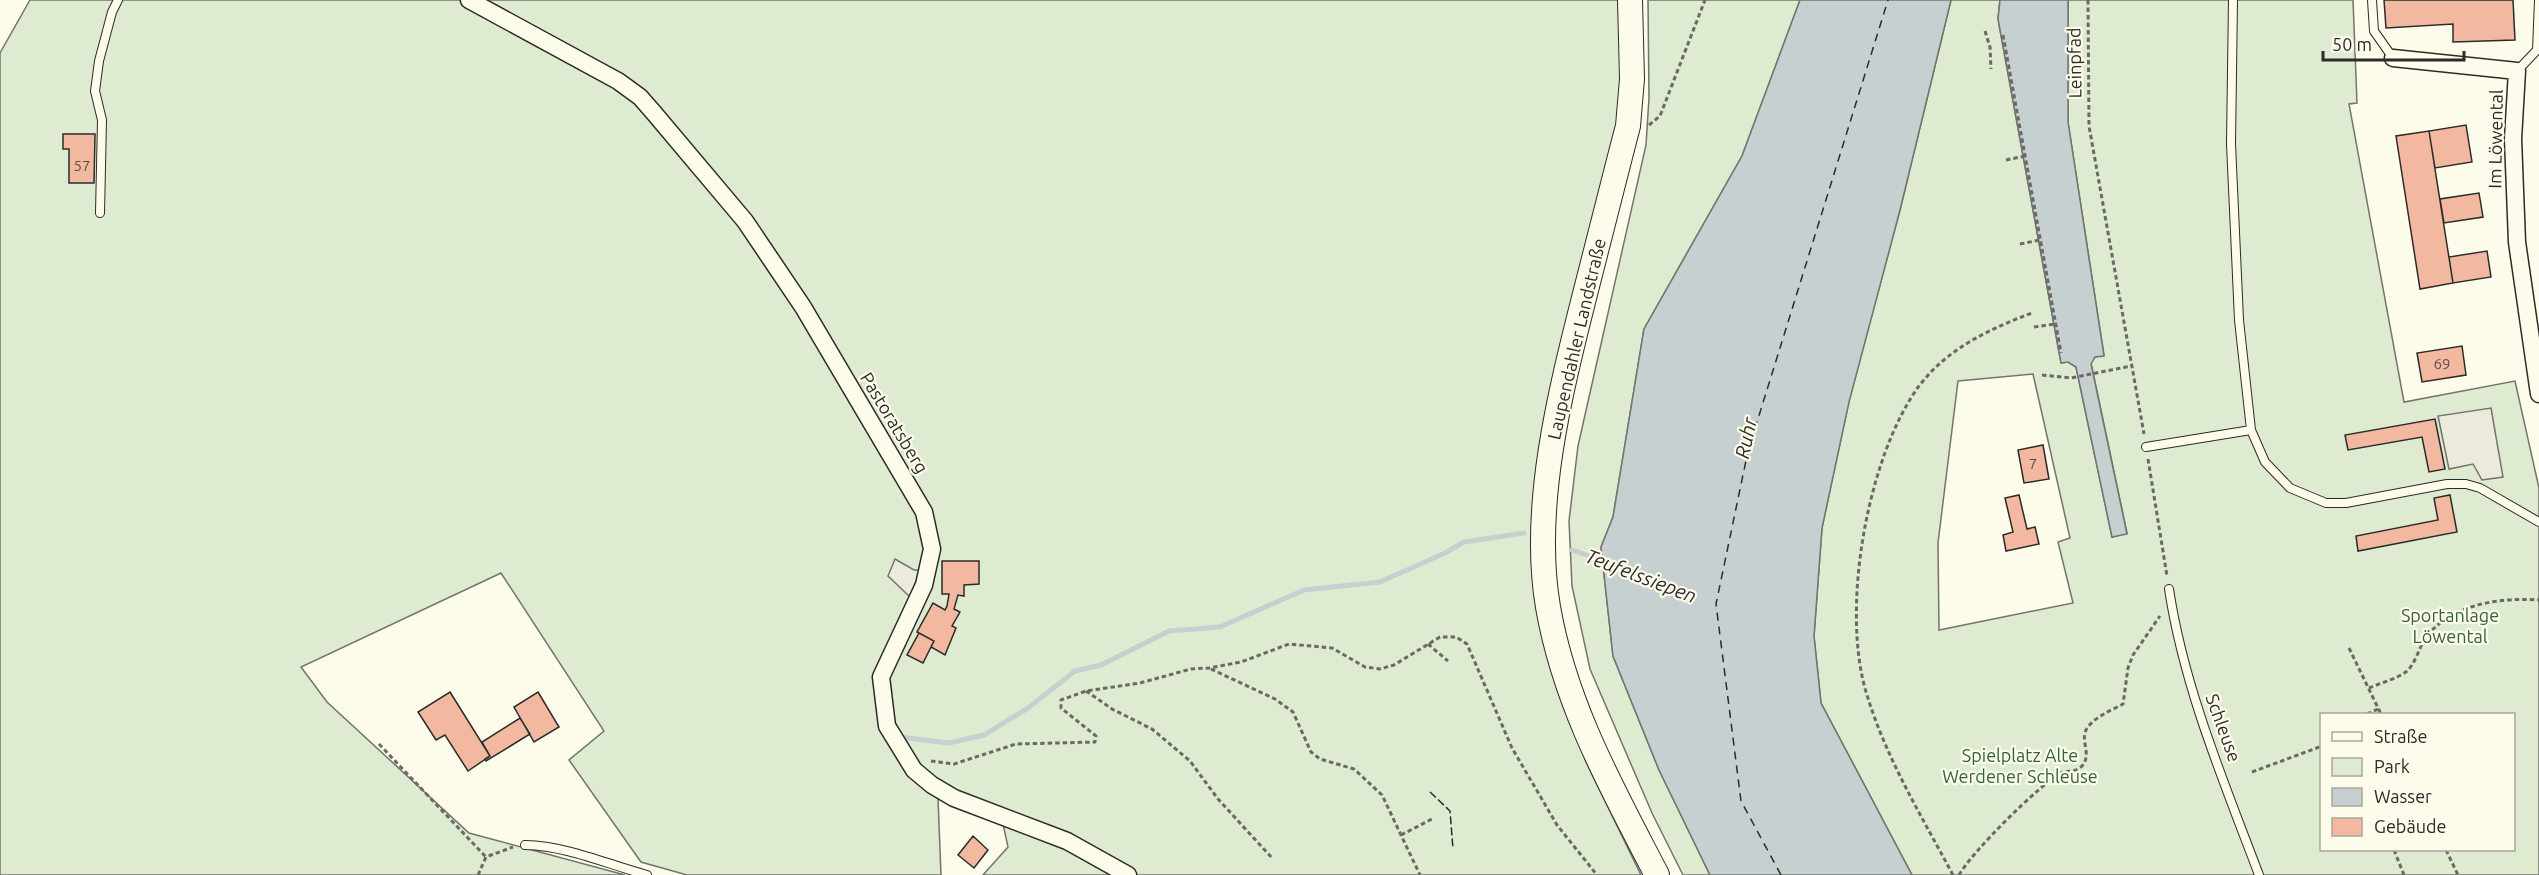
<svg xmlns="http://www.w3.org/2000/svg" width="2539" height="875" viewBox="0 0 2539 875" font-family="Ubuntu,sans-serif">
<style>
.green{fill:#deebd1;stroke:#74746e;stroke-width:1.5;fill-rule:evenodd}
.parking{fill:#eceadb;stroke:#74746e;stroke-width:1.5}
.water{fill:#c7d0d0;stroke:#74746e;stroke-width:1.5}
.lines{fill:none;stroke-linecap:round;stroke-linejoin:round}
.stream{stroke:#c7d0d0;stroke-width:5}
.ferry{stroke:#2b2b2b;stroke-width:1.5;stroke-dasharray:8 6;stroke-linecap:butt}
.building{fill:#f2b8a0;stroke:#2b2b2b;stroke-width:1.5}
.service-casing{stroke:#2b2b2b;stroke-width:10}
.minor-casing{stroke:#2b2b2b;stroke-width:19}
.secondary-casing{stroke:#2b2b2b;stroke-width:26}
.path{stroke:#6a6964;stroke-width:3;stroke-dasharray:4.5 3;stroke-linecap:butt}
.service{stroke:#fdfbea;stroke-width:8}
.minor{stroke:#fdfbea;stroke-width:16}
.secondary{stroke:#fdfbea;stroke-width:24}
.fence{stroke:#2b2b2b;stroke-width:1.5;stroke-dasharray:8 3;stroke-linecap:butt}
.labels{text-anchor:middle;stroke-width:4.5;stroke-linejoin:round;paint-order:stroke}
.number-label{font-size:15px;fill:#5d4e48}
.street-label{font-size:18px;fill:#2b2b2b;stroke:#fdfbea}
.park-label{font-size:18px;fill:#34623c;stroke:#fdfbea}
.water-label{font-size:20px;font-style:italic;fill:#2b2b2b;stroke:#fdfbea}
</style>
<rect width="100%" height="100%" fill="#fdfbea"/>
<path class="green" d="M30,0H1620L1622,76L1616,129L1555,380L1552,669L1586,762L1641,875H983L1008,847L1000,810L938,798L941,875H687L641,862L569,760L604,731L501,573L301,667L327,702L469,833L625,875H0V53Z
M1648,0H1800L1742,156L1644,329L1613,517L1601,547L1613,656L1659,770L1710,875H1683L1652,813L1590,669L1572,586L1569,521L1578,446L1646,145L1649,98Z
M1951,0H2000L1998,19L2061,363L2068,362L2076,367L2112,537L2127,533L2091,363L2095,357L2104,355L2068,122V0H2353L2357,103L2349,104L2404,402L2515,381L2539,488V875H1912L1821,703L1814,636L1822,528L1849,401L1900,210ZM2033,374L2070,538L2058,542L2073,603L1939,630L1938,543L1958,381ZM2322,714H2514V850H2322Z"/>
<path class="parking" d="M2491,408L2503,477L2482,480L2473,464L2449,469L2438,416Z
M895,559L914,570H920L910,597L888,576Z"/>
<path class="water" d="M1800,0H1951L1900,210L1849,402L1822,528L1814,636L1821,703L1912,875H1710L1659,770L1613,656L1601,547L1613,517L1644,329L1742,156Z
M2000,0H2068V122L2104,356L2095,357L2091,364L2127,534L2112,537L2076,367L2068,362L2061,363L1998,19Z"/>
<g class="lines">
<path class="stream" d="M1572,550L1610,563
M900,737L949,743L984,735L1028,708L1075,671L1101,665L1169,631L1220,627L1304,590L1380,582L1445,553L1464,542L1524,533"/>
<path class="ferry" d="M1781,875L1741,801L1716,604L1748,451L1888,0"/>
</g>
<path class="building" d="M2384,0H2513L2515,40L2453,42V24L2386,28Z
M2466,125L2472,162L2435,168L2429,131Z
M2429,131L2453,283L2420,289L2396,136Z
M63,134H95L94,183H69V149H63Z
M2479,193L2483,217L2444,223L2440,199Z
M2487,251L2491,277L2453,283L2449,257Z
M2462,346L2466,375L2422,382L2417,353Z
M2435,419L2445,469L2429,472L2422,437L2348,450L2345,435Z
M2043,445L2049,479L2024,483L2018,450Z
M2019,495L2027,529L2035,527L2039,544L2006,551L2003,535L2013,532L2005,498Z
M2450,495L2457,532L2358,551L2356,536L2438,520L2434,498Z
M942,561H979V584L964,585V596L958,595L954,609L960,612L952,626L956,628L945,655L931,647L934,641L917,632L933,603L945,610L947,606L949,594H942Z
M919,633L934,641L923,663L907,655Z
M450,692L490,756L468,771L445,735L436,740L418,712Z
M538,692L559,727L534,742L514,707Z
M520,718L530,734L486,761L485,759L490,756L482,742Z
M973,836L988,850L974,868L958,855Z"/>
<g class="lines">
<g class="service-casing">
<path id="service" d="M2233,0L2231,144L2239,320L2251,430L2265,462L2290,488L2326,503H2346L2447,484H2466L2480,488L2539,522
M2372,0L2374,31L2393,58
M2517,71L2537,50L2539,0
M100,213L102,120L95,91L99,61L112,12L118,0
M2146,447L2251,430
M2169,589C2184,688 2224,782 2259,875
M525,845C568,846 606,864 647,875"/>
</g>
<g class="minor-casing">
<path id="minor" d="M469,0L618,81L640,97L654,113L745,221L803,307L924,512L932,549L924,585L881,677L887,726L914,770L932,785L954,798L1067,841L1128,875
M2393,58L2517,71L2513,139L2517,242L2539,394"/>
</g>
<g class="secondary-casing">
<path id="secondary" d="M1630,0L1632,79L1628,126C1613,183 1599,240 1584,298C1560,393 1531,508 1548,607C1565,705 1612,788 1657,875"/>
</g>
<path class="path" d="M2088,0L2089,126L2144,434
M1985,31L1990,47L1991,69
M2003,35L2061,353
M1649,125L1660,116L1705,0
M2006,160L2025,156
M2020,244L2040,240
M2034,327L2055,324
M2042,375L2071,378L2131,366
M2148,459L2167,576
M1428,644L1448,661
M2349,648L2381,714
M1211,669L1275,699L1293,712L1311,752L1320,759L1354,769L1382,795L1420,875
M2369,688C2380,683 2397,679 2407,671C2415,664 2419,648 2425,639C2449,604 2501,597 2539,600
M1086,691L1112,709L1152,729L1190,761L1218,799L1272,858
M2367,714L2378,709
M379,744L486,857
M931,761L954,764L1016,744L1095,742L1096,736L1061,708V700L1086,691L1140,683L1191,669L1209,668L1241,662L1289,644L1332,648L1365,667L1380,669L1394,665L1440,637H1456L1467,644L1512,748L1557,825L1597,875
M2252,772L2322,746
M1401,835L1434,818
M2394,850L2404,875
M2446,850L2458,875
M478,875L486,857L513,847
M1953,875C1922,817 1886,758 1867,695C1840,611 1867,457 1919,386C1947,349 1989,329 2032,313
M1959,875C1971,853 2039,785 2061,773C2068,770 2075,773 2082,766C2093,753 2078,739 2088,727C2096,716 2112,710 2123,704L2128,668L2133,655L2160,616"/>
<use href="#service" class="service"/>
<use href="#minor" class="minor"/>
<use href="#secondary" class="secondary"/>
<path class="fence" d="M1430,792L1450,811L1453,849"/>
</g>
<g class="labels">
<g class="number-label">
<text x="82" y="171">57</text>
<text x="2442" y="369">69</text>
<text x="2033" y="469">7</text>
</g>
<g class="street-label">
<text transform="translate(2075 63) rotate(-91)" y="6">Leinpfad</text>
<text transform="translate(2496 139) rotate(-89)" y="6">Im Löwental</text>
<text transform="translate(1577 339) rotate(-77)" y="6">Laupendahler Landstraße</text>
<text transform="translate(894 423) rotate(59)" y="6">Pastoratsberg</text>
<text transform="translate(2223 728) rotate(70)" y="6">Schleuse</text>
</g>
<g class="park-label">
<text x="2450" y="622">Sportanlage<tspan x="2450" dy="21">Löwental</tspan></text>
<text x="2020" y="762">Spielplatz Alte<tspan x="2020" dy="21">Werdener Schleuse</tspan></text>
</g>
<g class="water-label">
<text transform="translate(1746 438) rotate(-78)" y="7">Ruhr</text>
<text transform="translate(1641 576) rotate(21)" y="7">Teufelssiepen</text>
</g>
</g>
<rect x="2320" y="713" width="195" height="138" fill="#fdfbea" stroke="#a9a89e" stroke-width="1.5"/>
<rect x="2332" y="732" width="30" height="9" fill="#fdfbea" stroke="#a9a89e" stroke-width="1.5"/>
<text x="2374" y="743" font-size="18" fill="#2b2b2b">Straße</text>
<rect x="2332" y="758" width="30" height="18" fill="#deebd1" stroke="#a9a89e" stroke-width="1.5"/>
<text x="2374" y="773" font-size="18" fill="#2b2b2b">Park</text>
<rect x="2332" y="788" width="30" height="18" fill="#c7d0d0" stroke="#a9a89e" stroke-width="1.5"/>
<text x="2374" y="803" font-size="18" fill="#2b2b2b">Wasser</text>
<rect x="2332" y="818" width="30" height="18" fill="#f2b8a0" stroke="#a9a89e" stroke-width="1.5"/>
<text x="2374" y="833" font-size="18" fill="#2b2b2b">Gebäude</text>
<path d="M2323 51v9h141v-9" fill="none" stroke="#2b2b2b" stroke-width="3"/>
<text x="2332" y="51" font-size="18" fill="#2b2b2b" stroke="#fdfbea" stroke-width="4.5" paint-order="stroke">50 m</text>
</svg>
